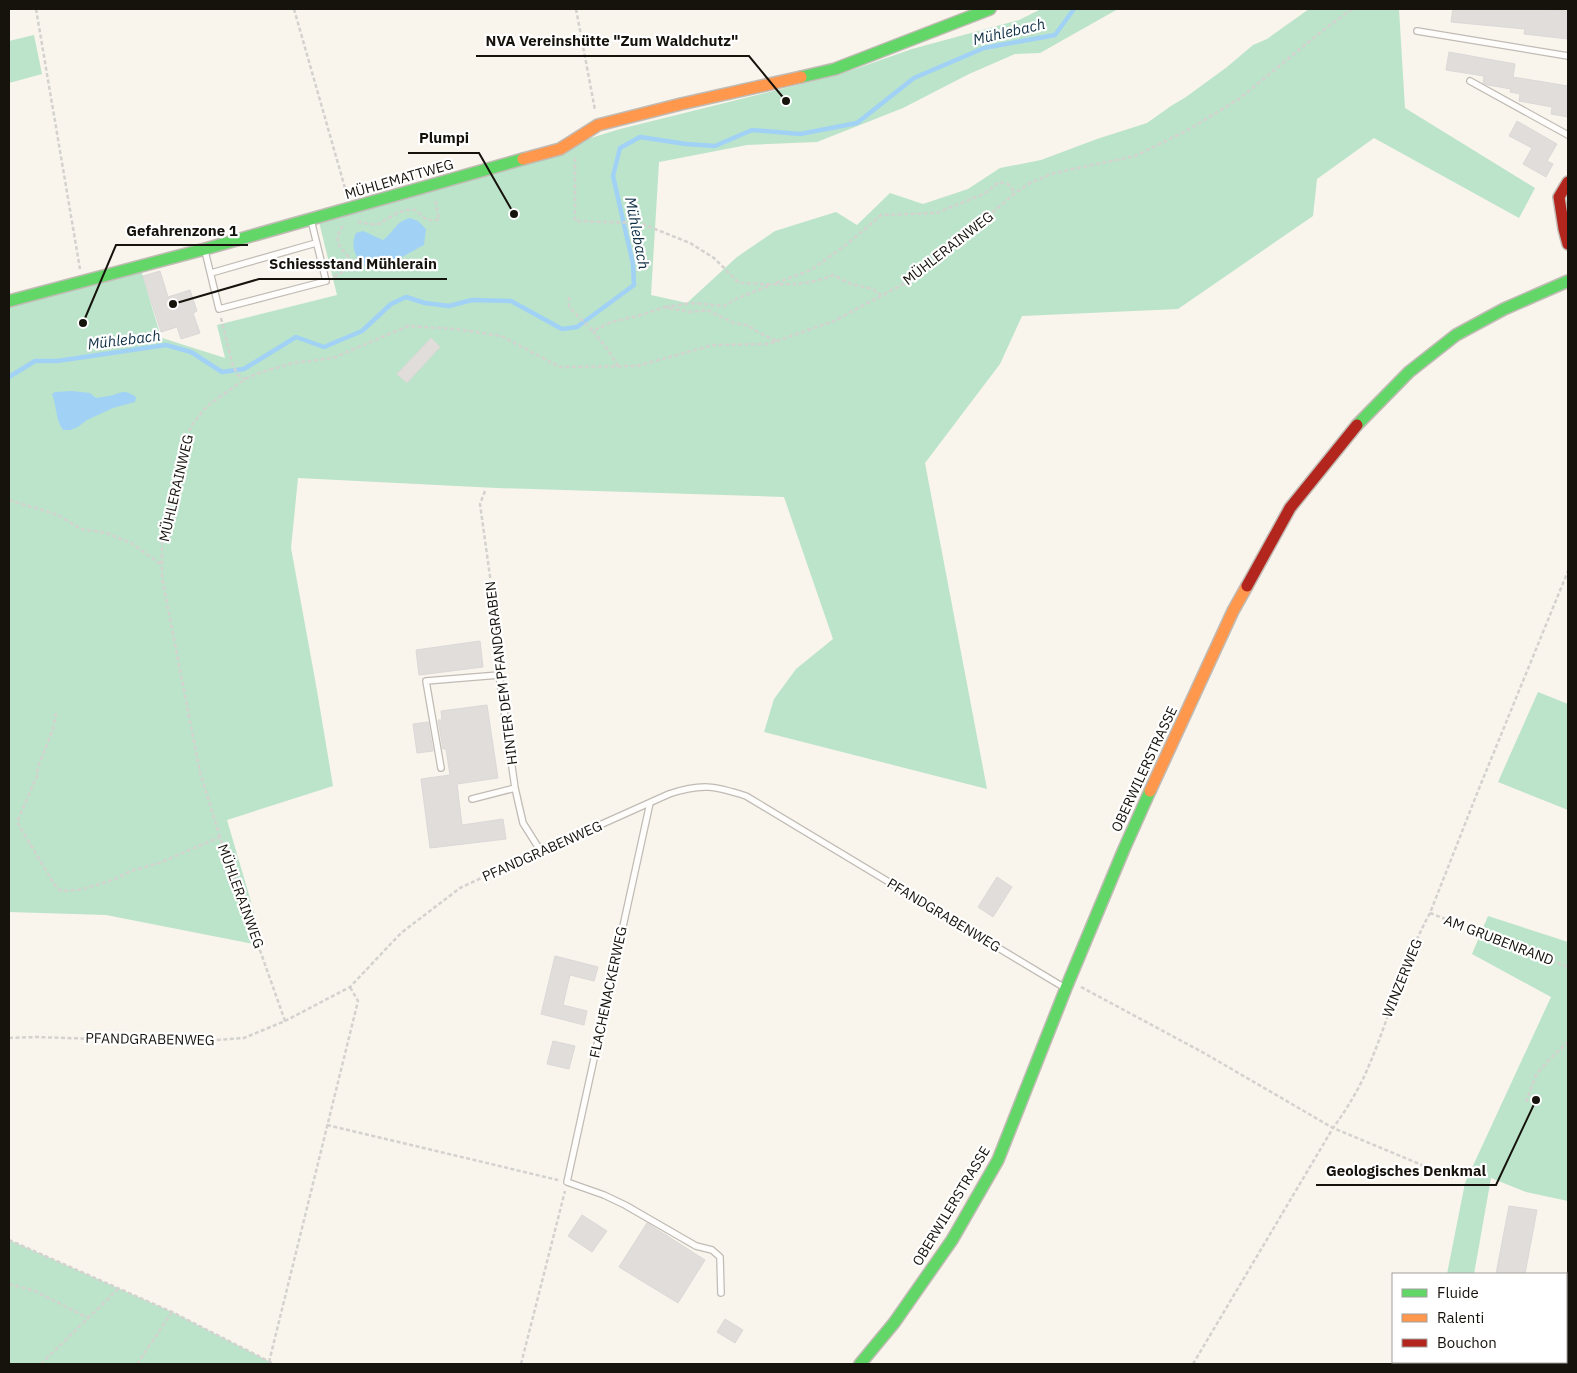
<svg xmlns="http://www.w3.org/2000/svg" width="1577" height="1373" viewBox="0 0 1577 1373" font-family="'IBM Plex Sans',sans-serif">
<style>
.green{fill:#bbe4ca}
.water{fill:#a1d2f6}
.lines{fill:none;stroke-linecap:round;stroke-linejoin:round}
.stream{stroke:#a1d2f6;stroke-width:4.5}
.building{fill:#e0dddb;stroke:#dbd8d7}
.lane-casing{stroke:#c0bbb4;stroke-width:8}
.street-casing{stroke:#c0bbb4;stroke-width:14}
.fast-casing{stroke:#c0bbb4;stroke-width:14}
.slow-casing{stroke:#c0bbb4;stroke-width:14}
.jam-casing{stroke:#c0bbb4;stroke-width:14}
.path{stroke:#d4d2cf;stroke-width:2.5;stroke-dasharray:4 2.5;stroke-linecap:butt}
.lane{stroke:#fefdfc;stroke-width:5.5}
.street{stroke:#fefdfc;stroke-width:11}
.fast{stroke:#63d668;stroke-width:11}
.slow{stroke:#ff974d;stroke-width:11}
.jam{stroke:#b3261e;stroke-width:11}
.labels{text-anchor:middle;stroke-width:4.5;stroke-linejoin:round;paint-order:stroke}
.street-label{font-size:14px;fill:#16120c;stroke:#fff}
.water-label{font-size:15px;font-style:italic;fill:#103046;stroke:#fff}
.leader{fill:none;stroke:#16120c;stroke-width:2}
.callout-dot{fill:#16120c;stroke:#fff;stroke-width:2}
.callout-label{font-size:15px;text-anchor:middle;font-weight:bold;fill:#16120c;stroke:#fff;stroke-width:4.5;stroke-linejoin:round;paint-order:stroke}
</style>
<rect width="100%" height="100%" fill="#f9f4ec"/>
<path class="green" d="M1041,9H1118L1040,53L1015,54L969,74L903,108L817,142L747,145L659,162L651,295L687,303L737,257L775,231L836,212L857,225L890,193L923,204L968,189L1000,168L1041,160L1097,139L1147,123L1171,106L1186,97L1227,67L1253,45L1267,39L1309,9H1399L1405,108L1535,188L1519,218L1374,138L1317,179L1313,216L1178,309L1022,316L1000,364L925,463L987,789L764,732L774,699L796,669L833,639L784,497L497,488L298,478L291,548L316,685L333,786L227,820L264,946L106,915L9,912V303L141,270L160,334L158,335L159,337L225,358L217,325L337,295L319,222L620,129L838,75L912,49L1019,20Z
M34,35L42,74L9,83V41Z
M1538,692L1568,704V810L1498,782Z
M1488,916L1568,942V1201L1526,1192L1491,1178L1474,1274H1447L1465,1183L1551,997L1472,954Z
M9,1240L172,1312L274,1364H9Z"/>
<path class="water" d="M410,218L418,221L426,229L424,245C410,252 372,278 359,262C357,260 357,258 356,255C352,247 353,240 356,233L363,231L383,240C395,231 395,222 410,218Z
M72,391L90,393L96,398C100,397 105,397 109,396C122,393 123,388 136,397L135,402L113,408L87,420L78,427L70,430H63C55,418 57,407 52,394L55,392Z"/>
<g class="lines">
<path class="stream" d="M9,377L35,361H57L166,345L191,352L222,372L244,369L296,337L324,347L362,331L391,304L406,297L425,303L449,306L472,300L511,301L562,329L577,327L634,285L633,264L613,176L620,148L640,137L686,144L715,146L752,130L800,134L857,123L914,78L984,48L1055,35L1074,9"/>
</g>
<path class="building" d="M1453,9H1542L1568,11V39L1524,34L1525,29L1451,22Z
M1449,52L1515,64L1513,77L1568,86V117L1551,114L1552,107L1519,101L1520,94L1510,92L1511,89L1488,85L1483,83L1484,76L1446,70Z
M1517,121L1557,144L1547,161L1553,164L1546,177L1523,164L1532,148L1509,136Z
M160,271L168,297L190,290L197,311L193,313L200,333L181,339L177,327L161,332L143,276Z
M431,338L440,347L407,383L397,374Z
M480,641L483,667L419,675L416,650Z
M487,705L498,778L457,784L462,825L503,819L506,839L430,848L421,779L450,775L446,749H443L438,720H442L441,711Z
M428,722L433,751L417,753L413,724Z
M997,877L1012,887L993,917L978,907Z
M555,956L598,967L594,981L570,975L563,1005L587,1011L584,1025L541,1014Z
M553,1041L575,1046L569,1069L547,1064Z
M1509,1206L1537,1210L1525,1274H1496Z
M582,1215L607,1231L592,1252L568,1236Z
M647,1223L705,1260L678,1303L619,1267Z
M725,1319L743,1330L735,1343L717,1332Z"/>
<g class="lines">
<g class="lane-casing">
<path id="lane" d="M1417,31L1568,56
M1470,81L1568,135
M205,251L219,309L326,281L311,220
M211,273L316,243
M441,768L426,681L499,675L515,788L523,823L540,850L562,842L669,794C702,783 715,786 746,796L1065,988
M472,799L515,788
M650,803L567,1182L604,1195L625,1205L696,1246L712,1250L720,1257L721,1293"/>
</g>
<g class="street-casing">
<path id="street" d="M1566,1321H1568
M1525,1364L1526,1362"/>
</g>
<g class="fast-casing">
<path id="fast" d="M801,77L835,69L990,9
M9,301L205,249L523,159
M1357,425L1409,372L1456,335L1504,309L1568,281
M860,1364L894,1323L952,1240L998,1160L1066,988L1124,849L1150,791"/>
</g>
<g class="slow-casing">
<path id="slow" d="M523,159L560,149L598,125L681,104L801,77
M1150,791L1233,611L1247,586"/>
</g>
<g class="jam-casing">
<path id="jam" d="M1568,182L1559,197L1564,229L1568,244
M1247,586L1290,508L1357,425"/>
</g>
<path class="path" d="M36,9L80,269
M294,9L347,195
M576,9L595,110
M575,158V221L640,223L690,243L714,258L739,283C769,284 805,288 833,275L851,284L873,289L881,295
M358,222L377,225L397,213L406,210H415L427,220H439L435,199
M334,277L354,265C346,250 329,244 343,226
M776,283L811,270L847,244L881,215L936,213L984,194L999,182L1008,184L1015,193
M569,297V307L593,331
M665,307L692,303L724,306L738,298L771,285
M221,318L233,366L238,375L245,379
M618,366L608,350L593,331L611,322L641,315L665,307L689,312L707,310L734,323L747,325L758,332L776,341
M485,491L480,504L501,656L500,666
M9,500L58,515L81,529L107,533L131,543L162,565
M56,713L53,729L38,767L37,776L17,822L54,884L61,891L79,890L113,880L131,871L159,863L220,837
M1430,913L1568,967
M1081,987L1204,1053L1333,1128L1453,1178
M285,1021L220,837L200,772L162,578V539L171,497L191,426L207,406L245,379L262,372L293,363L333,358L408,326L456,329L501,336L560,367L637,366L713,345L768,344L834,321L907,282L962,239L1015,193L1030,183L1054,173L1135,156L1186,131L1239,99L1322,31L1352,9
M9,1038L36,1037L189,1042L244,1038L285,1021L350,987L401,933L460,888L532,854
M1526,1102L1536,1075L1548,1061L1568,1042
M327,1125L558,1180
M9,1240L172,1312L274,1364
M9,1284L35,1291L88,1318
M269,1362L358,1001L350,987
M41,1364L119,1288
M137,1364L172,1312
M521,1364L565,1191
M1193,1364L1333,1128C1344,1113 1354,1097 1363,1079C1388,1025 1401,966 1430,913L1478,791L1568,571"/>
<use href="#lane" class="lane"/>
<use href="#street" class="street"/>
<use href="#fast" class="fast"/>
<use href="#slow" class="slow"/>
<use href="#jam" class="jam"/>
</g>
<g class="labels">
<g class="street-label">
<text transform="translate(399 179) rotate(-16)" y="5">MÜHLEMATTWEG</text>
<text transform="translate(948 248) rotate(-38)" y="5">MÜHLERAINWEG</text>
<text transform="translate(176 488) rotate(-77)" y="5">MÜHLERAINWEG</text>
<text transform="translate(501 673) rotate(-97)" y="5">HINTER DEM PFANDGRABEN</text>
<text transform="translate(1144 769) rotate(-65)" y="5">OBERWILERSTRASSE</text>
<text transform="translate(542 851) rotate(-24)" y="5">PFANDGRABENWEG</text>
<text transform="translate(241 896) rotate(70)" y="5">MÜHLERAINWEG</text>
<text transform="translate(944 915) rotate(31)" y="5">PFANDGRABENWEG</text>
<text transform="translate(1499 940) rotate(21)" y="5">AM GRUBENRAND</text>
<text transform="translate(1402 978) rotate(-68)" y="5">WINZERWEG</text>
<text transform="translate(608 992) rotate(-78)" y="5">FLACHENACKERWEG</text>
<text transform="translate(150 1039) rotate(1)" y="5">PFANDGRABENWEG</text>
<text transform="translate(951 1206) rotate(-59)" y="5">OBERWILERSTRASSE</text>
</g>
<g class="water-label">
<text transform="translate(1009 32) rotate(-13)" y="5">Mühlebach</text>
<text transform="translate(637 233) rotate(79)" y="5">Mühlebach</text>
<text transform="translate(124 340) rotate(-7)" y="5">Mühlebach</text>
</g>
</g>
<path class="leader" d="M786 101L749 56H476M514 214L479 153H408M83 323L116 245H248M173 304L259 279H447M1536 1100L1496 1185H1316"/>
<g class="callout-dot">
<circle cx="786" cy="101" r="5"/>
<circle cx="514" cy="214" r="5"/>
<circle cx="83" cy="323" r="5"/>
<circle cx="173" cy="304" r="5"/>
<circle cx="1536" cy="1100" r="5"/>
</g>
<g class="callout-label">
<text x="612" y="46">NVA Vereinshütte "Zum Waldchutz"</text>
<text x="444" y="143">Plumpi</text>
<text x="182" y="236">Gefahrenzone 1</text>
<text x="353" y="269">Schiessstand Mühlerain</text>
<text x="1406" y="1176">Geologisches Denkmal</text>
</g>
<rect width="1577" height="1373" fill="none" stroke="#16120c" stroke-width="20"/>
<rect x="1392" y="1273" width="175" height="90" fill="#ffffff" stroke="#a2a09e"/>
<rect x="1402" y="1289" width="25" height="8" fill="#63d668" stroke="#a2a09e"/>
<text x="1437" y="1298" font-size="15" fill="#16120c">Fluide</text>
<rect x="1402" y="1314" width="25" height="8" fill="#ff974d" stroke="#a2a09e"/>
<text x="1437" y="1323" font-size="15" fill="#16120c">Ralenti</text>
<rect x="1402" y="1339" width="25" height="8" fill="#b3261e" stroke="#a2a09e"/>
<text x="1437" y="1348" font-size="15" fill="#16120c">Bouchon</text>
</svg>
